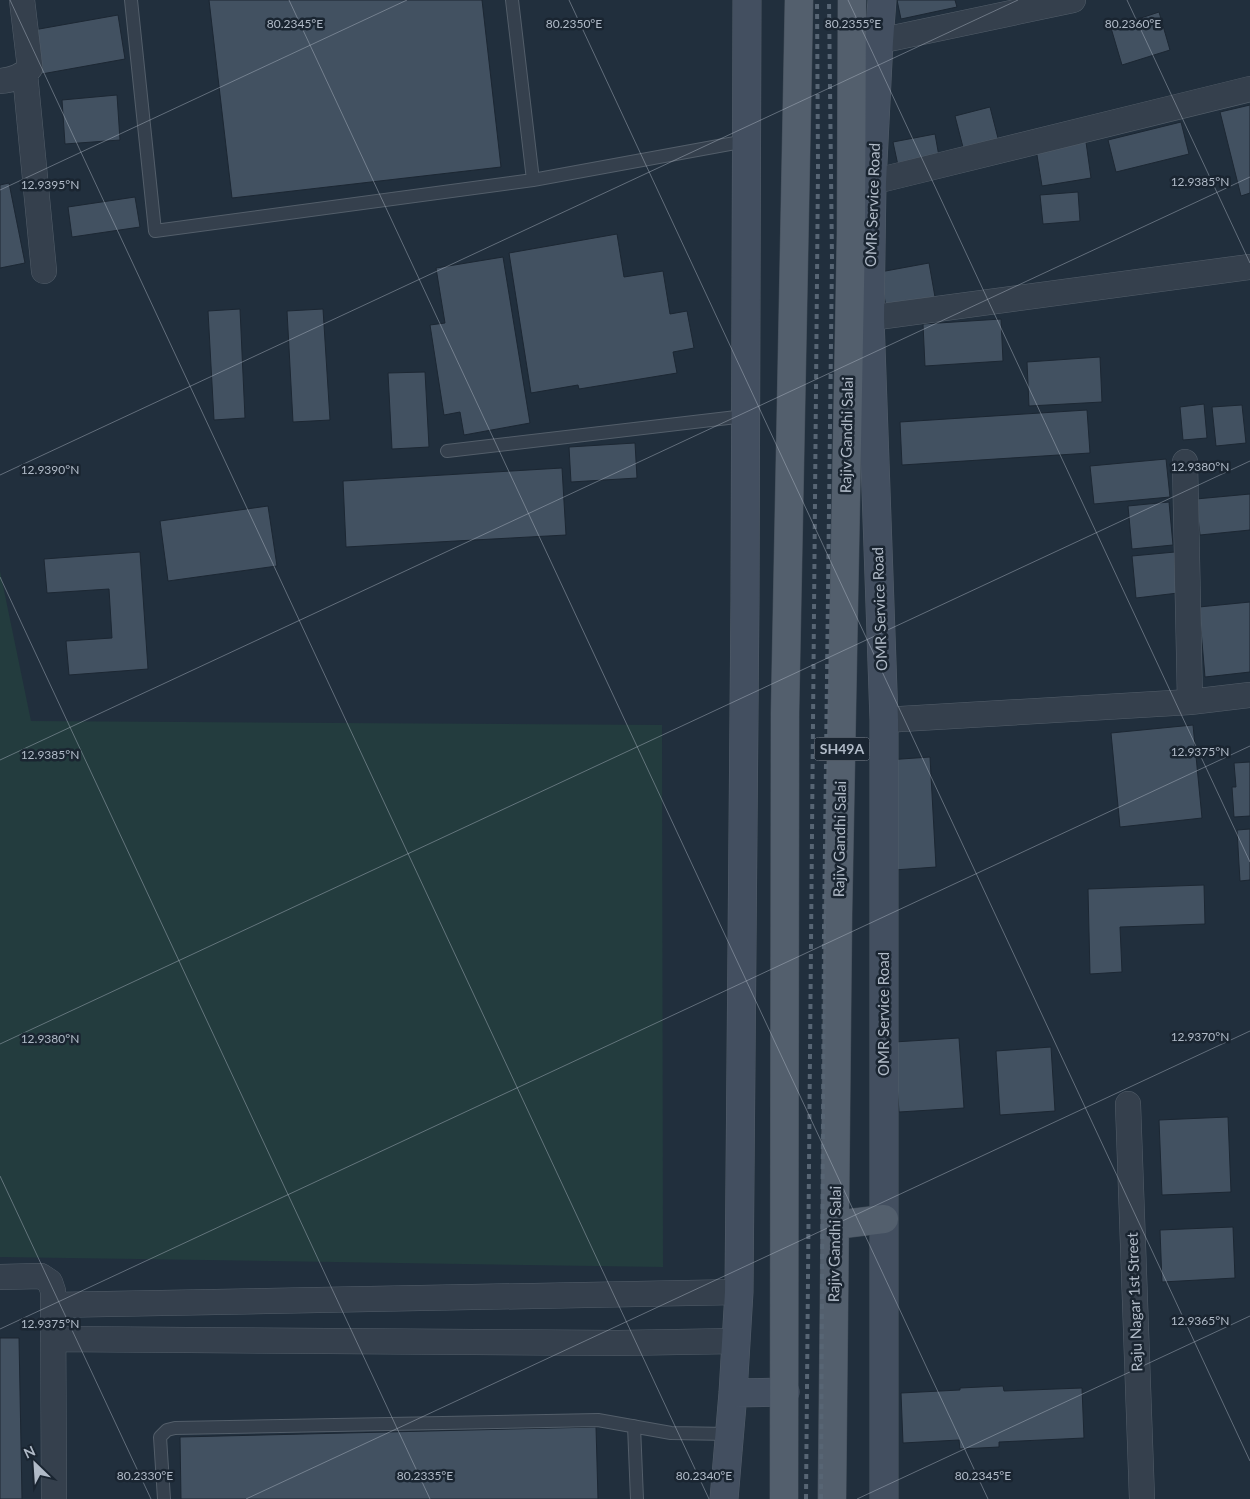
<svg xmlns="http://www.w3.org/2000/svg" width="1250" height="1499" viewBox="0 0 1250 1499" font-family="Lato,sans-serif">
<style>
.green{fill:#233c3e}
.building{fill:#425161;stroke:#1c2733}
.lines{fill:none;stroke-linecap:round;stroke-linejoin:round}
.lane-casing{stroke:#535e6a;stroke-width:14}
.street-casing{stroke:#535e6a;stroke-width:26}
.secondary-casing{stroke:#535e6a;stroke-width:29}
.primary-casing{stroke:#414c58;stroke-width:29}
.lane{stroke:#35404d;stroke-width:12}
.street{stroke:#35404d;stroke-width:25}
.secondary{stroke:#434f60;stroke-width:28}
.primary{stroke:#535f6d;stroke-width:28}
.rail{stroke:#576574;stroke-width:4;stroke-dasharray:5 5;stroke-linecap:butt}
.ticks{fill:none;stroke:#b1bbc8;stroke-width:1;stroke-opacity:0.45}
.labels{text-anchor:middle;stroke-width:5;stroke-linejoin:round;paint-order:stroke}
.shield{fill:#1a2531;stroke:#848e9b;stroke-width:1}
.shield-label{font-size:14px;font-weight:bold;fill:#b1bbc8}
.street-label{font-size:15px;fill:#b1bbc8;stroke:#1a2531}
.ticks-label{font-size:12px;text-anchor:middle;fill:#b1bbc8;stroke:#1a2531;stroke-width:5;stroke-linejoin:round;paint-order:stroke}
</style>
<rect width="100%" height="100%" fill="#212f3d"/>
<path class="green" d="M0,571L31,721L662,725L663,1267L0,1257Z"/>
<path class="building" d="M209,0H482L501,167L232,198Z
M897,0H955L957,7L901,19Z
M1159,12L1170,50L1122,65L1111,28Z
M118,15L125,59L36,75L28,31Z
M117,95L120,140L65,144L62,100Z
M1250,105V193L1241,196L1220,112Z
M990,107L1000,146L965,155L955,116Z
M1181,122L1189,154L1116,172L1108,140Z
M935,134L940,162L899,170L893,142Z
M1086,142L1091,178L1042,186L1036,149Z
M9,183L25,263L0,268V185Z
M1078,192L1080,221L1043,224L1040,195Z
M135,197L140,227L72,237L68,207Z
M617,234L624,277L663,271L670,314L687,311L694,348L673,352L677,373L579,389L578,385L531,393L509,253Z
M503,257L530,423L464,435L460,412L444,415L430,325L445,323L436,268Z
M929,263L935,297L886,307L880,272Z
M240,309L245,418L214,420L208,311Z
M323,309L330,420L293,422L287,311Z
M1001,319L1003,361L925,366L923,324Z
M1100,357L1102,402L1029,406L1027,362Z
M425,372L429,447L392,449L388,373Z
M1204,404L1207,438L1183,440L1180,407Z
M1242,405L1246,443L1216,446L1212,407Z
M1087,410L1090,453L902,465L900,422Z
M635,443L637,478L571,482L569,447Z
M1166,459L1170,497L1094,504L1090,466Z
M562,468L566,535L346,547L343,481Z
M1250,494V530L1200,535L1196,499Z
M1169,502L1173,545L1132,549L1128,506Z
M268,506L277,566L168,581L160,521Z
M140,552L148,669L69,675L66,641L112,638L109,589L47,593L44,559Z
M1175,552L1178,593L1136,598L1132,556Z
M1250,602V672L1205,677L1199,607Z
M1193,725L1202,818L1120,827L1111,733Z
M930,757L936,867L894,870L887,760Z
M1250,762V816L1234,817L1232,787H1236L1234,763Z
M1250,829V880L1240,881L1237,830Z
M1204,885L1205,924L1120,927L1122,972L1090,974L1088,889Z
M959,1038L964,1108L899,1112L894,1042Z
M1051,1047L1055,1111L1000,1115L996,1051Z
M1228,1117L1231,1192L1162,1195L1159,1120Z
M1233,1227L1235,1278L1162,1282L1160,1230Z
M0,1338H19L22,1499H0Z
M1003,1386L1004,1391L1082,1388L1084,1438L999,1442V1447L960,1449L959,1440L903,1443L901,1393L960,1390V1388Z
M596,1427L598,1499H181L180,1437Z"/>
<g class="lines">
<g class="lane-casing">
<path id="lane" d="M131,0L155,231L533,180
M512,0L533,180L746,141
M447,451L745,416
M634,1426L637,1499
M164,1499L160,1437L167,1430L175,1428L598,1420L671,1433L729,1434"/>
</g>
<g class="street-casing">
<path id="street" d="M879,41L1073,0
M25,74L44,271
M0,81C12,80 22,77 30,68L22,0
M872,182L1250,89
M870,318L1250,267
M1185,462L1190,702
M884,720L1190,702L1250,695
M1128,1104L1142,1499
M0,1277L41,1276L50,1282L53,1291L54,1499
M53,1305L739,1292
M53,1339L618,1343L737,1341"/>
</g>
<g class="secondary-casing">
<path id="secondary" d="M882,0L879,41L872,182L870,318L884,720V1499
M733,1393L785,1392
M724,1499L733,1393L739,1292L745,599L747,0"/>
</g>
<g class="primary-casing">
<path id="primary" d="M835,1225L884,1219
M784,1499L785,713L799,0
M832,1499L838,915L851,234L852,0"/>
</g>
<use href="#lane" class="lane"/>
<use href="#street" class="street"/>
<use href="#secondary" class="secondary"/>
<use href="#primary" class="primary"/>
<path class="rail" d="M806,1499L818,168L817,0
M821,1499L824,928L832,259L829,0"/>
</g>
<path class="ticks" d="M10,0L709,1499M289,0L988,1499M569,0L1250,1461M848,0L1250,862M1127,0L1250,263M0,190L407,0M0,475L1018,0M0,577L430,1499M0,760L1250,177M0,1044L1250,461M0,1176L151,1499M0,1329L1250,746M246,1499L1250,1031M857,1499L1250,1316"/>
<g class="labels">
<rect class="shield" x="814.5" y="737.5" width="55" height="23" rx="4"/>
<g class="shield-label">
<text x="842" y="754">SH49A</text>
</g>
<g class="street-label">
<text transform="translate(873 205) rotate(-88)" y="5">OMR Service Road</text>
<text transform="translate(847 435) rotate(-89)" y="5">Rajiv Gandhi Salai</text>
<text transform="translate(880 609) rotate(-92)" y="5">OMR Service Road</text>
<text transform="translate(840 839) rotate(-89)" y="5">Rajiv Gandhi Salai</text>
<text transform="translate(884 1014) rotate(-90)" y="5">OMR Service Road</text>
<text transform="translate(835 1244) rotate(-89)" y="5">Rajiv Gandhi Salai</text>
<text transform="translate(1135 1302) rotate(-92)" y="5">Raju Nagar 1st Street</text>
</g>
</g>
<g class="ticks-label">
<text x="295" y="28">80.2345°E</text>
<text x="574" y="28">80.2350°E</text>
<text x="853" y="28">80.2355°E</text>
<text x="1133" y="28">80.2360°E</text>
<text x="1200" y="186">12.9385°N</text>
<text x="50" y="189">12.9395°N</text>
<text x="1200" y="471">12.9380°N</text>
<text x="50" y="474">12.9390°N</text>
<text x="1200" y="756">12.9375°N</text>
<text x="50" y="759">12.9385°N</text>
<text x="1200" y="1041">12.9370°N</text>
<text x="50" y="1043">12.9380°N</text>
<text x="1200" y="1325">12.9365°N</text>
<text x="50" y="1328">12.9375°N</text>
<text x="145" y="1480">80.2330°E</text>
<text x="425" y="1480">80.2335°E</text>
<text x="704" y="1480">80.2340°E</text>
<text x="983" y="1480">80.2345°E</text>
</g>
<g transform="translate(35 1464) rotate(335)" stroke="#1a2531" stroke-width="4" paint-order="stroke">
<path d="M0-4L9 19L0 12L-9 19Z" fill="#b1bbc8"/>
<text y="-8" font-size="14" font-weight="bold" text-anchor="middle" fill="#b1bbc8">N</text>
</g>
</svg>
